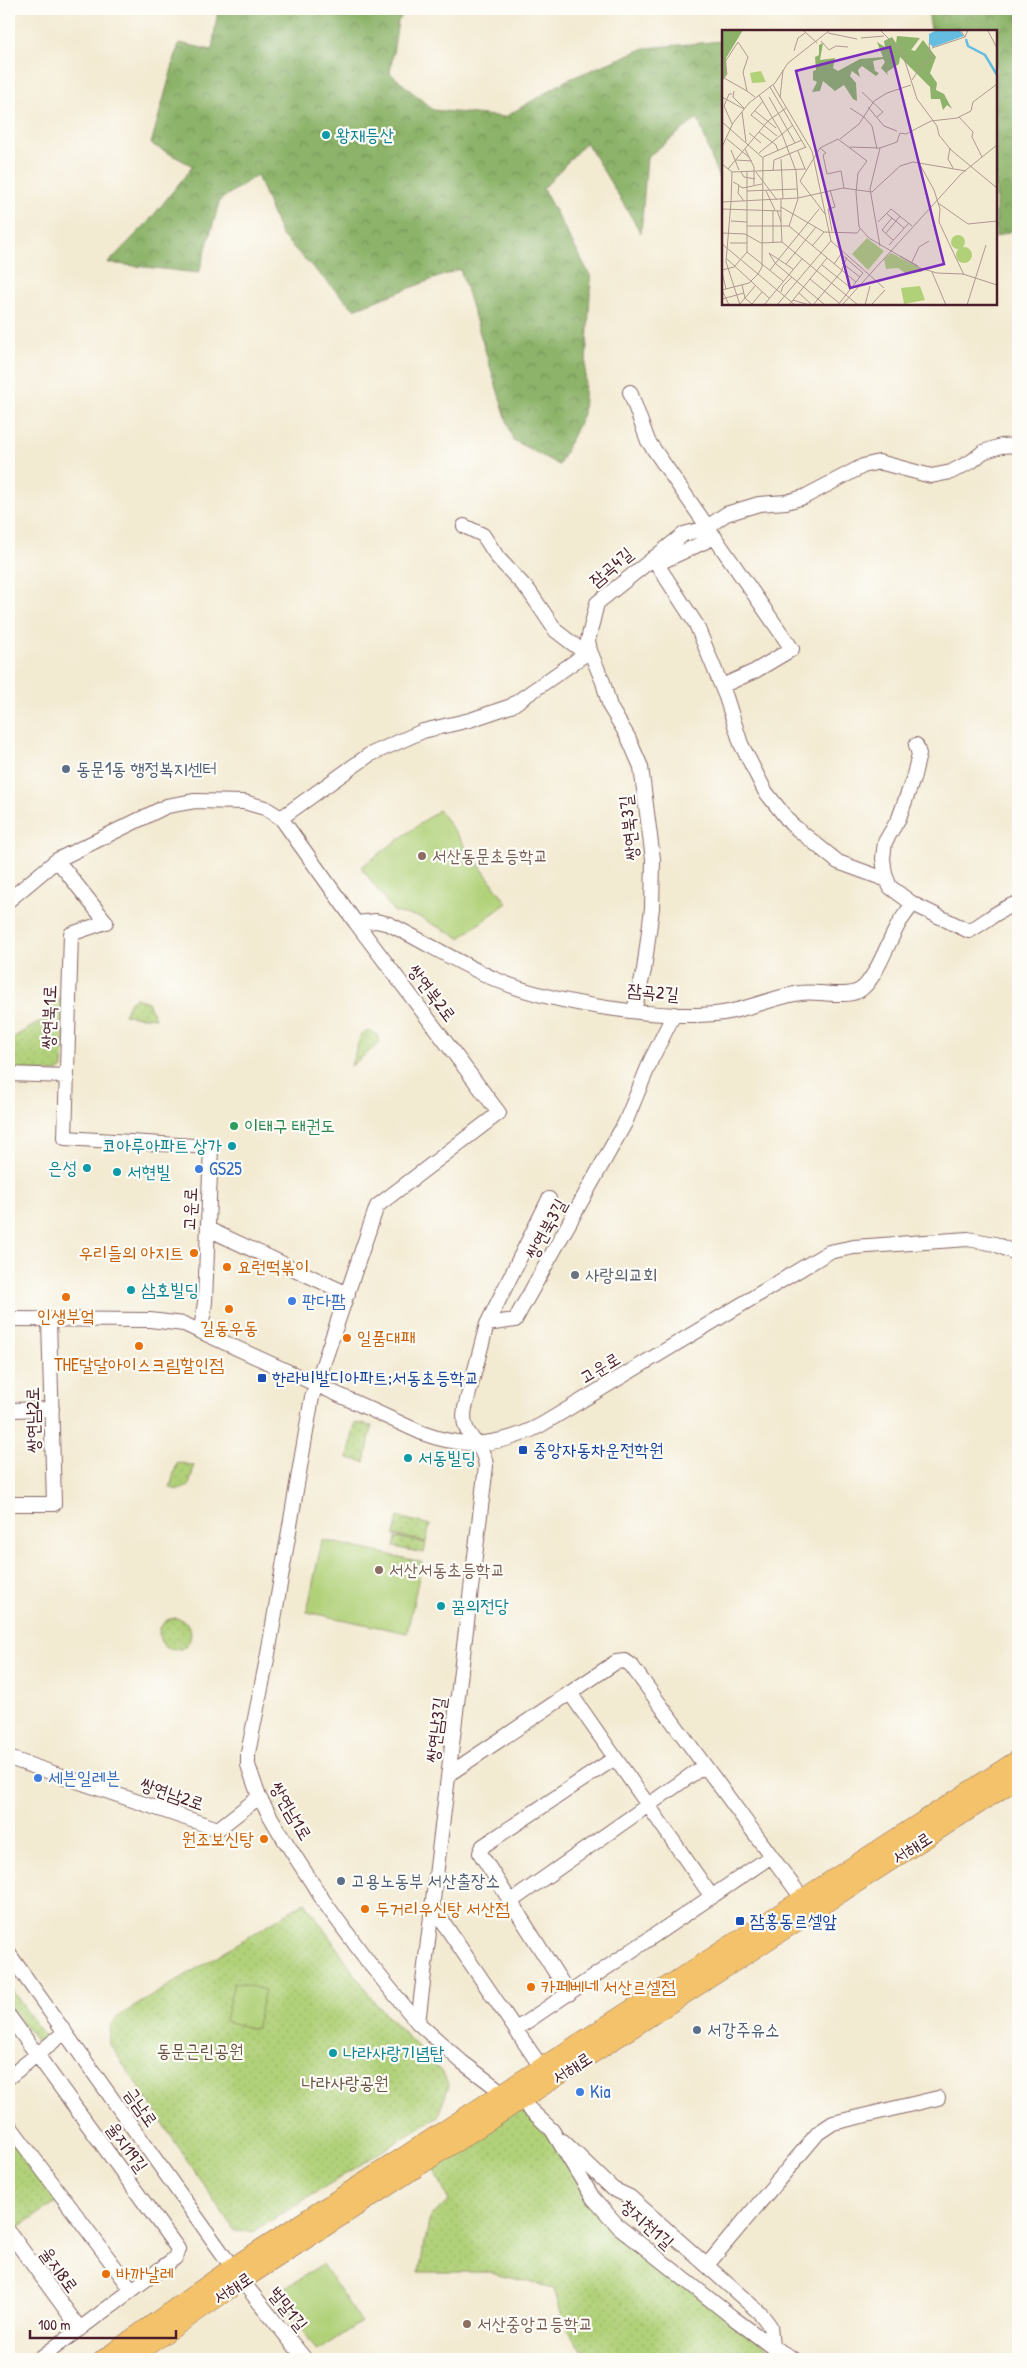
<svg xmlns="http://www.w3.org/2000/svg" width="1027" height="2368" viewBox="0 0 1027 2368" font-family="'Patrick Hand','Poor Story',sans-serif">
<style>
.grass{fill:url(#grass-dots);stroke:#7e7852}
.forest{fill:url(#forest-crowns);stroke:#6b694a}
.garden{fill:#b1d179;stroke:#7e7852}
.lines{fill:none;stroke-linecap:round;stroke-linejoin:round}
.minor-casing{stroke:#856665;stroke-width:16}
.major-casing{stroke:#856665;stroke-width:19}
.minor{stroke:#fff;stroke-width:14}
.major{stroke:#f4c26a;stroke-width:18}
.culture-dot{fill:#0f9aa8;stroke:#fdfcf7;stroke-width:2}
.service-dot{fill:#5c6f8a;stroke:#fdfcf7;stroke-width:2}
.education-dot{fill:#8d6e63;stroke:#fdfcf7;stroke-width:2}
.leisure-dot{fill:#2e9e5b;stroke:#fdfcf7;stroke-width:2}
.shop-dot{fill:#3f7fe0;stroke:#fdfcf7;stroke-width:2}
.food-dot{fill:#e8710a;stroke:#fdfcf7;stroke-width:2}
.worship-dot{fill:#6b7280;stroke:#fdfcf7;stroke-width:2}
.transit-dot{fill:#1a4fb4;stroke:#fdfcf7;stroke-width:2}
.labels{text-anchor:middle;stroke-width:4.5;stroke-linejoin:round;paint-order:stroke}
.culture-label{font-size:18px;fill:#0d838f;stroke:#fdfcf7;text-anchor:start}
.street-label{font-size:18px;fill:#4a1f2b;stroke:#fdfcf7}
.service-label{font-size:18px;fill:#4e5e75;stroke:#fdfcf7;text-anchor:start}
.education-label{font-size:18px;fill:#785e54;stroke:#fdfcf7;text-anchor:start}
.leisure-label{font-size:18px;fill:#27864d;stroke:#fdfcf7;text-anchor:start}
.shop-label{font-size:18px;fill:#366cbe;stroke:#fdfcf7;text-anchor:start}
.food-label{font-size:18px;fill:#c56008;stroke:#fdfcf7;text-anchor:start}
.worship-label{font-size:18px;fill:#5b616d;stroke:#fdfcf7;text-anchor:start}
.transit-label{font-size:18px;fill:#164399;stroke:#fdfcf7;text-anchor:start}
.park-label{font-size:18px;fill:#695442;stroke:#fdfcf7}
.inset-river{fill:none;stroke:#64bce1;stroke-width:2.5}
.inset-road{fill:none;stroke:#af998f;stroke-width:1}
.view{fill:#7b2cbf;fill-opacity:0.15;stroke:#7b2cbf;stroke-width:2.5}
.inset-edge{fill:none;stroke:#4a1f2b;stroke-width:2.5}
</style>
<defs>
<pattern id="grass-dots" width="8" height="8" patternUnits="userSpaceOnUse" patternTransform="scale(1.25)"><rect width="8" height="8" fill="#b1d179"/><path d="M2 2h.1M6 6h.1" fill="none" stroke="#9ab369" stroke-width="1.8" stroke-linecap="round"/></pattern>
<pattern id="forest-crowns" width="20" height="18" patternUnits="userSpaceOnUse" patternTransform="scale(1.25)"><rect width="20" height="18" fill="#8cb369"/><path d="M2 6a3 3 0 1 1 6 0M12 15a3 3 0 1 1 6 0" fill="none" stroke="#749157"/></pattern>
</defs>
<rect width="100%" height="100%" fill="#fdfcf7"/>
<filter id="ink" filterUnits="userSpaceOnUse"><feTurbulence type="fractalNoise" baseFrequency=".02" numOctaves="2"/><feDisplacementMap in="SourceGraphic" scale="10" xChannelSelector="R" yChannelSelector="G"/><feConvolveMatrix kernelMatrix="1 2 1 2 8 2 1 2 1" color-interpolation-filters="sRGB"/></filter>
<filter id="wash" filterUnits="userSpaceOnUse"><feTurbulence type="fractalNoise" baseFrequency=".0096" numOctaves="4" result="noise"/><feDisplacementMap in="SourceGraphic" scale="20" xChannelSelector="R" yChannelSelector="G"/><feGaussianBlur stdDeviation="1.12" result="paint"/><feColorMatrix in="noise" values="0 0 0 0 0 0 0 0 0 0 0 0 0 0 0 0 0 1.4 0 .05"/><feComposite in="paint" operator="in"/></filter>
<g filter="url(#wash)">
<rect width="100%" height="100%" fill="#f3ead2"/>
<path class="grass" d="M66,994L63,1068L57,1072L9,1070V1040L50,1016L46,1009Z
M136,998L148,1002L155,1018L124,1015L130,1001Z
M369,1031L377,1035L380,1043L351,1066L361,1034Z
M355,1423L372,1426L365,1462L348,1458Z
M177,1462L194,1466L189,1486L179,1490L170,1488Z
M398,1517L430,1525L426,1542L394,1535Z
M396,1537L426,1543L424,1553L394,1547Z
M159 1634a16 16 0 1 1 32 0a16 16 0 1 1-32 0Z
M305,1902L376,2004L440,2070L449,2085L438,2116L253,2232L234,2230L109,2043L111,2026L116,2018Z
M9,1986L46,2038L38,2043L9,2006Z
M518,2111L526,2113L539,2121L611,2224L782,2359H595C568,2342 562,2317 554,2288L485,2272H419L430,2217L449,2201L431,2163Z
M9,2133L59,2200L13,2231L9,2226Z"/>
<path class="forest" d="M218,9H408L398,21L390,73L433,110L505,117L567,80L645,48L723,41V177H718L698,118L647,157L641,233L586,142L543,189L591,277L583,414L559,465L513,440L460,269L354,309L281,235L257,175L220,200L199,273L108,263L149,221L193,166L151,144L179,43L212,50Z
M928,9H1018V228L996,237V31H931Z"/>
<path class="garden" d="M439,810L507,903L460,938L419,917L394,912L361,867Z
M322,1540L422,1562L407,1633L307,1612Z
M234,1982L265,1990L255,2029L225,2021Z
M322,2264L361,2322L317,2351L278,2293Z"/>
</g>
<g filter="url(#ink)">
<g class="lines">
<g class="minor-casing">
<path id="minor" d="M630,392L648,441L792,649L755,671L722,686
M464,526L483,535L498,558L529,591L556,631L577,647L590,651
M653,558L696,624L726,697L741,744L765,791L791,824L838,862L887,880
M657,564L715,537
M281,818L369,755L423,731L470,720L511,706L590,651
M57,860L106,922L71,934L65,1138L211,1147L205,1302L201,1330
M9,900L57,860L167,806L195,801L244,802L265,808L281,818L356,923L499,1113L377,1206L312,1397L268,1654L248,1753V1765L259,1797L280,1833L325,1903L369,1963L418,2023L462,2062L502,2092L521,2101L552,2130L593,2198L619,2227L732,2317L772,2347L794,2359
M913,904L890,887L885,874L883,858L885,842L899,818L913,779L919,754L916,745
M356,923L376,921L389,924C425,942 460,964 497,980C550,1003 665,1021 723,1013C749,1009 774,997 800,993C816,990 846,999 860,990C875,980 887,945 896,929C900,920 907,912 913,904L969,931C986,922 1000,908 1018,903
M634,1011L644,970L652,908L653,859L641,767L628,737L610,707L603,682L590,651L588,640L597,603L684,534L706,528L726,514L759,504L786,502L804,497L863,466L879,462L931,476L951,472L972,461L983,452L1001,446L1018,445
M9,1074L66,1076
M208,1229L348,1294
M9,1319L150,1320L184,1324L422,1433C464,1449 502,1446 541,1425L829,1252L854,1247L968,1239L995,1244L1018,1254
M487,1324L549,1199
M9,1410L52,1409
M9,1504H54L49,1319
M570,1693L712,1897
M9,1758L218,1829L259,1797
M449,1774L616,1662L625,1661L631,1665L802,1898
M510,1902L704,1766
M432,1906L541,2067
M9,1954L242,2281L305,2359
M569,1994L480,1853L483,1846L615,1758
M9,2016L178,2249L175,2258L39,2359
M418,2023L486,1466C484,1441 459,1438 465,1408L487,1324L515,1320L625,1123L651,1060L674,1014
M516,2029L770,1857
M9,2077L65,2032
M9,2125L132,2290
M563,2141L613,2189L630,2197L761,2314L770,2326L772,2347
M9,2232L80,2329
M707,2265L818,2133L833,2123L938,2098"/>
</g>
<g class="major-casing">
<path id="major" d="M103,2359L232,2267L1018,1759
M129,2359L242,2281L1018,1779"/>
</g>
<use href="#minor" class="minor"/>
<use href="#major" class="major"/>
</g>
</g>
<g class="culture-dot">
<circle cx="326" cy="135" r="5"/>
<circle cx="232" cy="1146" r="5"/>
<circle cx="87" cy="1168" r="5"/>
<circle cx="117" cy="1172" r="5"/>
<circle cx="131" cy="1290" r="5"/>
<circle cx="408" cy="1458" r="5"/>
<circle cx="441" cy="1606" r="5"/>
<circle cx="333" cy="2053" r="5"/>
</g>
<g class="service-dot">
<circle cx="66" cy="769" r="5"/>
<circle cx="341" cy="1881" r="5"/>
<circle cx="697" cy="2030" r="5"/>
</g>
<g class="education-dot">
<circle cx="422" cy="856" r="5"/>
<circle cx="379" cy="1570" r="5"/>
<circle cx="467" cy="2324" r="5"/>
</g>
<circle class="leisure-dot" cx="234" cy="1126" r="5"/>
<g class="shop-dot">
<circle cx="199" cy="1169" r="5"/>
<circle cx="292" cy="1301" r="5"/>
<circle cx="38" cy="1778" r="5"/>
<circle cx="580" cy="2092" r="5"/>
</g>
<g class="food-dot">
<circle cx="194" cy="1253" r="5"/>
<circle cx="227" cy="1267" r="5"/>
<circle cx="66" cy="1297" r="5"/>
<circle cx="229" cy="1309" r="5"/>
<circle cx="347" cy="1338" r="5"/>
<circle cx="139" cy="1346" r="5"/>
<circle cx="264" cy="1839" r="5"/>
<circle cx="365" cy="1909" r="5"/>
<circle cx="531" cy="1987" r="5"/>
<circle cx="106" cy="2274" r="5"/>
</g>
<circle class="worship-dot" cx="575" cy="1275" r="5"/>
<g class="transit-dot">
<rect x="257" y="1373" width="10" height="10" rx="2.5"/>
<rect x="518" y="1445" width="10" height="10" rx="2.5"/>
<rect x="735" y="1916" width="10" height="10" rx="2.5"/>
</g>
<g class="labels">
<g class="culture-label">
<text x="336" y="141">왕재등산</text>
<text x="222" y="1152" text-anchor="end">코아루아파트 상가</text>
<text x="77" y="1174" text-anchor="end">은성</text>
<text x="127" y="1178">서현빌</text>
<text x="141" y="1296">삼호빌딩</text>
<text x="418" y="1464">서동빌딩</text>
<text x="451" y="1612">꿈의전당</text>
<text x="343" y="2059">나라사랑기념탑</text>
</g>
<g class="street-label">
<text transform="translate(611 567) rotate(-40)" y="6">잠곡4길</text>
<text transform="translate(629 828) rotate(-96)" y="6">쌍연북3길</text>
<text transform="translate(653 992) rotate(5)" y="6">잠곡2길</text>
<text transform="translate(432 993) rotate(53)" y="6">쌍연북2로</text>
<text transform="translate(49 1017) rotate(-88)" y="6">쌍연북1로</text>
<text transform="translate(190 1209) rotate(-88)" y="6">고운로</text>
<text transform="translate(546 1229) rotate(-61)" y="6">쌍연북3길</text>
<text transform="translate(600 1368) rotate(-31)" y="6">고운로</text>
<text transform="translate(33 1420) rotate(-91)" y="6">쌍연남2로</text>
<text transform="translate(436 1730) rotate(-83)" y="6">쌍연남3길</text>
<text transform="translate(172 1794) rotate(19)" y="6">쌍연남2로</text>
<text transform="translate(291 1811) rotate(60)" y="6">쌍연남1로</text>
<text transform="translate(912 1848) rotate(-33)" y="6">서해로</text>
<text transform="translate(572 2068) rotate(-33)" y="6">서해로</text>
<text transform="translate(141 2107) rotate(55)" y="6">금남로</text>
<text transform="translate(127 2147) rotate(54)" y="6">율지19길</text>
<text transform="translate(647 2224) rotate(42)" y="6">청지천1길</text>
<text transform="translate(59 2270) rotate(54)" y="6">율지8로</text>
<text transform="translate(233 2288) rotate(-34)" y="6">서해로</text>
<text transform="translate(288 2309) rotate(51)" y="6">벌말1길</text>
</g>
<g class="service-label">
<text x="76" y="775">동문1동 행정복지센터</text>
<text x="351" y="1887">고용노동부 서산출장소</text>
<text x="707" y="2036">서강주유소</text>
</g>
<g class="education-label">
<text x="432" y="862">서산동문초등학교</text>
<text x="389" y="1576">서산서동초등학교</text>
<text x="477" y="2330">서산중앙고등학교</text>
</g>
<g class="leisure-label">
<text x="244" y="1132">이태구 태권도</text>
</g>
<g class="shop-label">
<text x="209" y="1175">GS25</text>
<text x="302" y="1307">판다팜</text>
<text x="48" y="1784">세븐일레븐</text>
<text x="590" y="2098">Kia</text>
</g>
<g class="food-label">
<text x="184" y="1259" text-anchor="end">우리들의 아지트</text>
<text x="237" y="1273">요런떡볶이</text>
<text x="66" y="1322" text-anchor="middle">인생부엌</text>
<text x="229" y="1334" text-anchor="middle">길동우동</text>
<text x="357" y="1344">일품대패</text>
<text x="139" y="1371" text-anchor="middle">THE달달아이스크림할인점</text>
<text x="254" y="1845" text-anchor="end">원조보신탕</text>
<text x="375" y="1915">두거리우신탕 서산점</text>
<text x="541" y="1993">카페베네 서산르셀점</text>
<text x="116" y="2280">바까날레</text>
</g>
<g class="worship-label">
<text x="585" y="1281">사랑의교회</text>
</g>
<g class="transit-label">
<text x="272" y="1384">한라비발디아파트;서동초등학교</text>
<text x="533" y="1456">중앙자동차운전학원</text>
<text x="750" y="1927">잠홍동르셀앞</text>
</g>
<g class="park-label">
<text x="200" y="2057">동문근린공원</text>
<text x="345" y="2089">나라사랑공원</text>
</g>
</g>
<g transform="translate(722 30)">
<rect width="275" height="275" fill="#f3ead2"/>
<path d="M145,208L162,221L146,240L130,224ZM169,223L200,239V242L183,243L176,238L164,239L162,229Z" fill="#b1d179"/>
<path d="M0,0H21L4,28L5,43L0,52ZM175,6L198,8L189,20L193,21L201,10L214,27L208,43L215,53L214,60L222,64L230,79L225,75L221,80L218,69H209L208,57L178,27L177,34L165,42L166,45L159,38L163,32L161,29L151,31L153,41L157,43L154,46L140,36L136,40L138,47L130,41L128,46L134,53L135,71L131,69L122,55L113,61L101,51L98,61L90,62L95,52L91,50V41L94,40L93,27L97,25V15L101,13L98,30L113,28L111,38L116,41L138,29L161,27L155,12L163,17L162,11L170,7L174,13Z" fill="#8cb369"/>
<path d="M39,41L44,52L30,53L28,43ZM229 212a7 7 0 1 1 14 0a7 7 0 1 1-14 0ZM234 225a8 8 0 1 1 16 0a8 8 0 1 1-16 0ZM198,256L203,270L182,274L179,258Z" fill="#b1d179"/>
<path d="M215,0H237L242,6L211,17L207,13V4Z" fill="#64bce1"/>
<path class="inset-river" d="M244,9L246,16L263,25L275,45"/>
<path class="inset-road" d="M81,0L95,13M158,0L180,22L195,69L215,96L217,105L229,120L275,158M238,0L243,7L246,0M266,1L275,18M106,3L135,9M139,8L162,6M99,11L107,20L114,16L126,17M210,18L243,7M72,21L76,8L83,3M190,50L200,35L209,29L207,13M51,55L90,121L109,211L162,258M48,57L84,118M12,61L11,67L22,78M25,61L2,48L5,44L3,32L16,12L26,27L21,42L25,61L33,67M140,62L161,82L155,87M37,65L60,104L74,141L76,169L67,196M0,67L22,79M47,67L73,113M58,68L61,40M41,71L29,85L55,106M146,77L162,96L175,101M128,78L142,87L150,96L155,119M33,81L54,98M20,82L24,112M237,87L251,102L250,107L260,127M0,92L41,128L40,237L36,244L0,214M10,94L2,76L7,64H10M37,102L54,115L56,121M27,103L39,113M5,109L28,128M118,109L137,94L152,71L165,63L189,55M0,117L11,93L27,73L53,53L66,33L108,0M128,117L158,118L175,112L178,103L184,104L209,91L235,88L249,81L251,72L275,54M98,118L104,123L101,125L105,144L119,141L122,158M228,118L226,129L231,138M23,119L32,137V155M9,120L17,140M76,121L83,139M37,123L71,95M41,127L80,110M59,129L61,169M14,130L30,131M197,133L212,160L218,179L217,192L242,245M0,134L10,142L84,139M6,139L46,91L64,78M51,141L52,130L84,117M19,142L22,147L33,149M34,142L55,170M11,152L17,155L16,163L22,171M17,156L21,158L40,154M108,160L113,177L106,179L110,201M25,161L75,159M44,161L53,180M59,169V192M0,172L76,168L121,158L150,162L178,136L191,132L244,141M9,172L4,232L18,275M9,172L10,142M216,173L246,194L275,191M59,177L102,202L135,203L138,199M0,179L59,181M55,180L59,192L60,212M164,183L182,198M103,184L78,151L98,118L116,109L145,131L136,143L134,162L137,197L147,208L198,238L215,243L241,244L275,255M170,188L160,200L171,210M9,191L25,192M156,192L169,179L190,196M25,196H67L134,252M0,203L23,204L39,213L60,212L136,275M164,203L178,186M8,213H25M51,213V180M167,215L187,193M90,216L102,202M158,216L148,159L158,118M25,222L61,251M47,223L53,233L103,275M47,223L71,239M178,226L196,236M5,229L47,268M190,232L197,217L207,211M120,233L138,247M64,234L94,197M112,234L119,224L141,243L116,275M100,235L129,258M0,240L12,237L25,222V142M48,240L97,179M0,242L4,259M210,242L224,275M88,249L117,273M20,255L23,268L31,275M0,260L7,275M0,260L27,253L36,244L73,275M59,262L61,256L70,247M77,263L90,275M0,269L22,263M71,270L87,275M18,274L33,256M30,274L40,262M42,275L80,229M55,275L109,211M67,275L105,228M91,275L119,242L125,227M120,275L239,144L275,115M143,275L148,256M149,275L163,260M245,275L264,215"/>
<path class="view" d="M168,17L222,234L128,258L74,41Z"/>
<rect width="275" height="275" class="inset-edge"/>
</g>
<rect width="1027" height="2368" fill="none" stroke="#fdfcf7" stroke-width="30"/>
<path d="M30 2330v8h146v-8" fill="none" stroke="#4a1f2b" stroke-width="2.5"/>
<text x="38" y="2330" font-size="15" fill="#4a1f2b" stroke="#fdfcf7" stroke-width="4" paint-order="stroke">100 m</text>
</svg>
